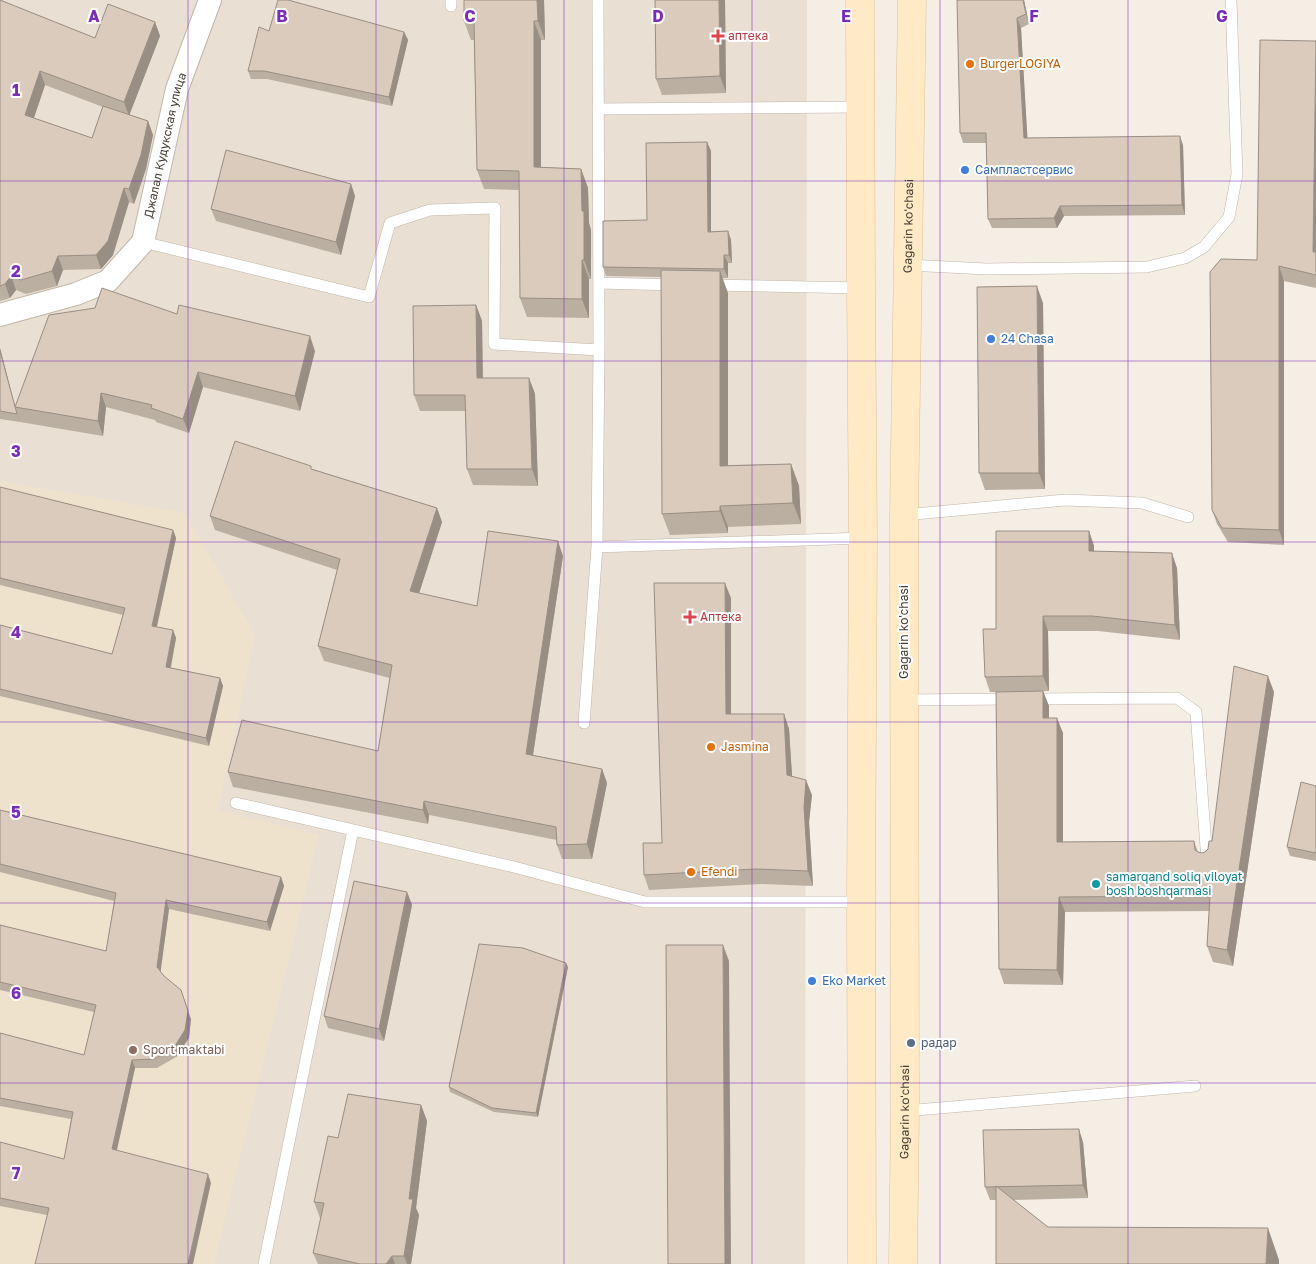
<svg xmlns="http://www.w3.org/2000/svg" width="1316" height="1264" viewBox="0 0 1316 1264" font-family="'Golos Text',sans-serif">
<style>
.residential{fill:#e9dfd3}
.education{fill:#efe2cd}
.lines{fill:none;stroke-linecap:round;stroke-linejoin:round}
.lane-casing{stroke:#c1b5a7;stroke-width:12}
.street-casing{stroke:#c1b5a7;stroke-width:24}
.secondary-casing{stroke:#ddc092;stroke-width:29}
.lane{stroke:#fff;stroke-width:11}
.street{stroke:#fff;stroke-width:22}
.secondary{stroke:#ffeac5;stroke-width:28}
.wall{fill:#bbafa2;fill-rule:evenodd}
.shaded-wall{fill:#998e84}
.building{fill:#dacbbc;stroke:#998e84}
.grid{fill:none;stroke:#7b2cbf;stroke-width:1;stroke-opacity:0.55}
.health-dot{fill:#e0444e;stroke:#fff;stroke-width:2}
.food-dot{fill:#e8710a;stroke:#fff;stroke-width:2}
.shop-dot{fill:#3f7fe0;stroke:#fff;stroke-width:2}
.culture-dot{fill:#0f9aa8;stroke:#fff;stroke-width:2}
.service-dot{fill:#5c6f8a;stroke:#fff;stroke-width:2}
.education-dot{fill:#8d6e63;stroke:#fff;stroke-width:2}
.labels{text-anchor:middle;stroke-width:4;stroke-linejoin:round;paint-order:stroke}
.health-label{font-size:12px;fill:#be3a42;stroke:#fff;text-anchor:start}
.food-label{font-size:12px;fill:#c56008;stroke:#fff;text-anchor:start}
.street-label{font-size:12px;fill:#483e34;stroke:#fff}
.shop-label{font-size:12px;fill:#366cbe;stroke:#fff;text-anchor:start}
.culture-label{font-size:12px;fill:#0d838f;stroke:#fff;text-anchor:start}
.service-label{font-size:12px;fill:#4e5e75;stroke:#fff;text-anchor:start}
.education-label{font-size:12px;fill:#785e54;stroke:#fff;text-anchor:start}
.grid-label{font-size:16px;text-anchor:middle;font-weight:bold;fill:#7b2cbf;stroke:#fff;stroke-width:4;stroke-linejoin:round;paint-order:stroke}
</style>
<rect width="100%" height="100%" fill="#f4eee5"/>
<path class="residential" d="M0,0H807L805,1264H0Z"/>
<path class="education" d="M0,481L185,513L255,635L218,811L319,835L214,1264H0Z"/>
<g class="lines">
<g class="lane-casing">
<path id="lane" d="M451,6V0
M598,109L860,107
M143,242L369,297L390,223L430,210L495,208L494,344L599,350
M908,265L986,269L1147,267L1185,258L1204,247L1229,217L1237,174L1231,0
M599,283L677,285
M710,285L861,288
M904,515L1065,500L1142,503L1188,517
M597,547L863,538
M1031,699L1177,698L1196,712L1207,861
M904,700L1010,699
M584,723L597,547L599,350L598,0
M236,803L514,867L645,902H861
M905,1111L1195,1086
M264,1264L353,830"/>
</g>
<g class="street-casing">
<g id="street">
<path id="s1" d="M0,315L76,294L108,281L143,242L177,89L210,0"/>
</g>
</g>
<g class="secondary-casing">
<g id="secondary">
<path d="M860,0L861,288L863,538L861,902L862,1264"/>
<path id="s2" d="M903,1264L905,1111L904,515L912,0"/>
</g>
</g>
<use href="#lane" class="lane"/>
<use href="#street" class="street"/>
<use href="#secondary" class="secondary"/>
</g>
<path class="wall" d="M0,0L95,38L155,22L160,36L129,115L148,121L153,135L146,169L134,204L129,202L113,255L101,269L63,270L57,286L26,294L16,290L10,298L0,301ZM45,85L103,107L92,138L34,118Z
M464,0H544L545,40H541V167L581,169L588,188L589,223L591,230V279H589V318L527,317L520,298L519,190L484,189L477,170L474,40H471L464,21Z
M725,0L726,93L662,95L656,79Z
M1024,0L1029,24L1021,28L1027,138L1183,145L1185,215L1064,216L1057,228H992L988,219L986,143H963L960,133Z
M269,31L404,32L408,40L392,106L267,79H251L248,71Z
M1316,42V288L1284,281V545L1228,542L1217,524L1212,510L1257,260Z
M707,142L711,151V232L728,231L731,240L732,263H728V278H722L728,293V465L791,464L799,486L801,524L728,527V533L670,535L662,514L661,277L606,276L603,267L647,220Z
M351,184L355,196L341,255L216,221L211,209Z
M1043,303L1045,489L985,490L979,473Z
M476,305L482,321L483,378H529L535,394L538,486L473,485L467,469L465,411H420L414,395Z
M177,314L315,351L300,411L203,387L189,433L156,422L155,420L106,407L103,436L20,422L17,413L20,422L0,419V348L15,406Z
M312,469L437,508L442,522L419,593L477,606L563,556L533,755L602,769L607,783L592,859H562L557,845V840L429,815L428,824L233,787L228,772L378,751L390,678L324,661L318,646L337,570L215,530L210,516Z
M0,487L173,530L176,538L157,627L173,630L176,638L171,668L220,678L223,686L209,746L0,696V625L112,654L123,615L0,585Z
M1089,531L1094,546V551L1177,568L1180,640L1098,631H1048L1049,691H1043L1049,706V718L1063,733V842L1194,841L1198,852L1202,853L1205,852L1208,849L1212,841L1274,692L1233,966L1213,962L1207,946L1209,911L1065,912L1063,985L1004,984L999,969L996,692H990L985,677L996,629Z
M731,598V714H784L789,729L792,776L812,795L809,822L813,886L761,884L649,890L644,875L662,843Z
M1316,786V861L1290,856L1287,847Z
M0,810L281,877L284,886L270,931L169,909L160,972L191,1019L189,1038L176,1057L157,1068H135L117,1150L211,1183L47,1215L0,1206V1142L64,1159L71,1119L0,1106V1033L84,1055L94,1012L0,990V925L106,951L114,901L0,872Z
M407,892L412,905L384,1041L328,1028L324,1016Z
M568,967L538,1117L494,1112L450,1092L449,1087Z
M421,1105L427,1121L416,1208L419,1215L411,1264H318L313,1253L321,1219L320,1218L314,1202Z
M1083,1142L1088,1198L1013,1200L1048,1227L1279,1260L996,1264V1200H990L985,1187Z"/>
<path class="shaded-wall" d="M537,0H544L545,40L538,21Z
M719,0H725L726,93L720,76Z
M1023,0H1024L1029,24L1026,14Z
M1017,18L1021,28L1028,147L1024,138Z
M534,21L541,40V186L534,167Z
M155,22L160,36L129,116L124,102Z
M404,32L408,40L392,106L389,97Z
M1316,41V261L1313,252Z
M40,71L45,85L30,129L25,115Z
M148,121L153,135L146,169L134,204L129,189Z
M1180,136L1183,145L1185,215L1182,205Z
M707,142L711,151V240L708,232Z
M581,169L588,188L589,223L591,230V279L584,260L582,211Z
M351,184L355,196L341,255L336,242Z
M124,188L129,202L113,255L101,269L96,255Z
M1060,206L1064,216L1057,228L1054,218Z
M728,231L731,240L732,263L729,255Z
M724,255L728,263V278L724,269Z
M58,256L63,270L57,286L52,271Z
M582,260L589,279V318L582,299Z
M1279,266L1284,281V545L1279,530Z
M720,271L728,293V487L720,466Z
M11,276L16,290L10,298L5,284Z
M1037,286L1043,303L1045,489L1039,473Z
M476,305L482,321L483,395L477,378Z
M310,336L315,351L300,411L295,396Z
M0,348L15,407L20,422L17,414L0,351Z
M198,372L203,387L189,433L183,419Z
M529,378L535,394L538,486L532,469Z
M101,393L106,407L103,436L98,421Z
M791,464L799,486L801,524L793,503Z
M720,506L728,527V533L720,511Z
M437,508L442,522L415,606L410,591Z
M173,530L176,538L155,634L152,626Z
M1089,531L1094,546V566L1089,551Z
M558,541L563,556L531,768L526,754Z
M1172,553L1177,568L1180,640L1175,625Z
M725,583L731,598V729L726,714Z
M1043,616L1048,631L1049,691L1043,676Z
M173,630L176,638L169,675L166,667Z
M1268,676L1274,692L1233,966L1227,950Z
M220,678L223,686L209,746L206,738Z
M1043,691L1049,706V733L1043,718Z
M784,714L789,729L793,790L787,775Z
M1057,718L1063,733V857L1057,842Z
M602,769L607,783L592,859L587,844Z
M806,780L812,795L809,822L813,886L808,871L804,807Z
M424,801L429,815L428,824L423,810Z
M281,877L284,886L270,931L267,922Z
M407,892L412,905L384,1041L379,1029Z
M1059,897L1065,912L1063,985L1057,970Z
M166,900L169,909L160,976L157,967Z
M723,945L729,961L731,1264H725Z
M566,963L568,967L538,1117L536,1113Z
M181,990L191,1019L189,1038L176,1057L173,1049Z
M132,1060L135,1068L115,1158L112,1149Z
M421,1105L427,1121L416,1208L419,1215L411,1264H407L404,1256L409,1199Z
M1079,1129L1083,1142L1088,1198L1083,1185Z
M208,1174L211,1183L193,1264H188Z
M1268,1228L1279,1260V1264H1266Z
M392,1256L395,1264H386Z"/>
<path class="building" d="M0,0L95,38L108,4L155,22L124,102L40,71L25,115L92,138L103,106L148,121L141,155L129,189L124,188L108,241L96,255L58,256L52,271L21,280L11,276L5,284L0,286Z
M278,0H288L404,32L389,97L264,71H248L259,27L269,31Z
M464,0H537L538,21H534V167L581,169L582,211H584V260H582V299L520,298L519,171L477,170L474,21H464Z
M655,0H719L720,76L656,79Z
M957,0H1023L1026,14L1017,18L1024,138L1180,136L1182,205L1060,206L1054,218L988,219L986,133H960Z
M1260,40L1316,41L1313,252H1316V275L1279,266V530L1222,528L1212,510L1210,272L1221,259L1257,260Z
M707,142L708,232L728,231L729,255H724V269L603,267V221L647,220L646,143Z
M226,150L351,184L336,242L211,209Z
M661,270L720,271V466L791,464L793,503L720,506V511L662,514Z
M1037,286L1039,473H979L977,287Z
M102,288L177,314L179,305L310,336L295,396L198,372L183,419L151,408L152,405L101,393L98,421L15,407L49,315L95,308Z
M476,305L477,378H529L532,469H467L465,395H414L413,306Z
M0,351L17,414L0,411Z
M235,441L311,466V469L437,508L410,591L477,606L488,531L558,541L526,754L602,769L587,844L557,845L556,827L424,801L423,810L228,772L242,720L378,751L392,665L318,646L340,559L210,516Z
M0,487L173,530L152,626L173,630L166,667L220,678L206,738L0,689V625L112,654L125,608L0,578Z
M996,531H1089V551L1172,553L1175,625L1092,616H1043V676L985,677L983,629H996Z
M654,583H725L726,714H784L787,775L806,780L804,807L808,871L756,869L644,875L643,843H662Z
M1234,666L1268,676L1227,950L1207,946L1210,896L1059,897L1057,970L999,969L996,692L1043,691V718H1057V842L1194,841L1195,850L1198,852L1202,853L1205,852L1208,849L1209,841H1212Z
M1301,782L1316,786V853L1287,847Z
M0,810L281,877L267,922L166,900L157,967L164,976L181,990L188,1011L185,1030L173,1049L154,1059L132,1060L112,1149L208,1174L188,1264H35L49,1208L0,1198V1142L64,1159L73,1112L0,1098V1033L84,1055L96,1005L0,982V925L106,951L116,893L0,864Z
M354,881L407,892L379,1029L324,1016Z
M479,944L523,948L566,963L536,1113L492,1108L449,1087Z
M666,945H723L725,1264H668Z
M348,1094L421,1105L409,1199H413L404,1256H392L386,1264H360L313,1253L324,1203L314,1202L328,1136L338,1138Z
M1079,1129L1083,1185L985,1187L983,1130Z
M996,1186L1048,1227L1268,1228L1266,1264H996Z"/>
<path class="grid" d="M188,0V1264M376,0V1264M564,0V1264M752,0V1264M940,0V1264M1128,0V1264M0,181H1316M0,361H1316M0,542H1316M0,722H1316M0,903H1316M0,1083H1316"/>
<g class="health-dot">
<path d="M715.5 28.5h5v5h5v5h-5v5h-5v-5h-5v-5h5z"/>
<path d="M687.5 609.5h5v5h5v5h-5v5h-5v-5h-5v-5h5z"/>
</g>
<g class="food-dot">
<circle cx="970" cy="64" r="5"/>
<circle cx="711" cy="747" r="5"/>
<circle cx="691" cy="872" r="5"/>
</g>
<g class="shop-dot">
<circle cx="965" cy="170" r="5"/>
<circle cx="991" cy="339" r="5"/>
<circle cx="812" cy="981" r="5"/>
</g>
<circle class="culture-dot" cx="1096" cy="884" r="5"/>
<circle class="service-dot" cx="911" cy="1043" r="5"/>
<circle class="education-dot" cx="133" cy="1050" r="5"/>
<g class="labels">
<g class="health-label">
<text x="728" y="40">аптека</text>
<text x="700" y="621">Аптека</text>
</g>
<g class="food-label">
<text x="980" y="68">BurgerLOGIYA</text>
<text x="721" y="751">Jasmina</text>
<text x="701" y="876">Efendi</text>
</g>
<g class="street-label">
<text dy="4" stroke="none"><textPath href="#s1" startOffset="265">Джалал Кудукская улица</textPath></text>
<text dy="4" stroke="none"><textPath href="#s2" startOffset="1038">Gagarin ko'chasi</textPath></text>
<text transform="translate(904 632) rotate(-90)" y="4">Gagarin ko'chasi</text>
<text dy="4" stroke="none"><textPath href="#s2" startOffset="152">Gagarin ko'chasi</textPath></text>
</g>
<g class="shop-label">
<text x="975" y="174">Сампластсервис</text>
<text x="1001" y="343">24 Chasa</text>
<text x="822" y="985">Eko Market</text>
</g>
<g class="culture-label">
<text x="1106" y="881">samarqand soliq viloyat<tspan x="1106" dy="14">bosh boshqarmasi</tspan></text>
</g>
<g class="service-label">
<text x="921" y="1047">радар</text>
</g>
<g class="education-label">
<text x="143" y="1054">Sport maktabi</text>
</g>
</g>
<g class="grid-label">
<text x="94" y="22">A</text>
<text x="282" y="22">B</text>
<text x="470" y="22">C</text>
<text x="658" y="22">D</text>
<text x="846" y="22">E</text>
<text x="1034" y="22">F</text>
<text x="1222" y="22">G</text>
<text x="16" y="96">1</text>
<text x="16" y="277">2</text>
<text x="16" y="457">3</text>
<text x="16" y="638">4</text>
<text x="16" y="818">5</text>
<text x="16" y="999">6</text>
<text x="16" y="1179">7</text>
</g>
</svg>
